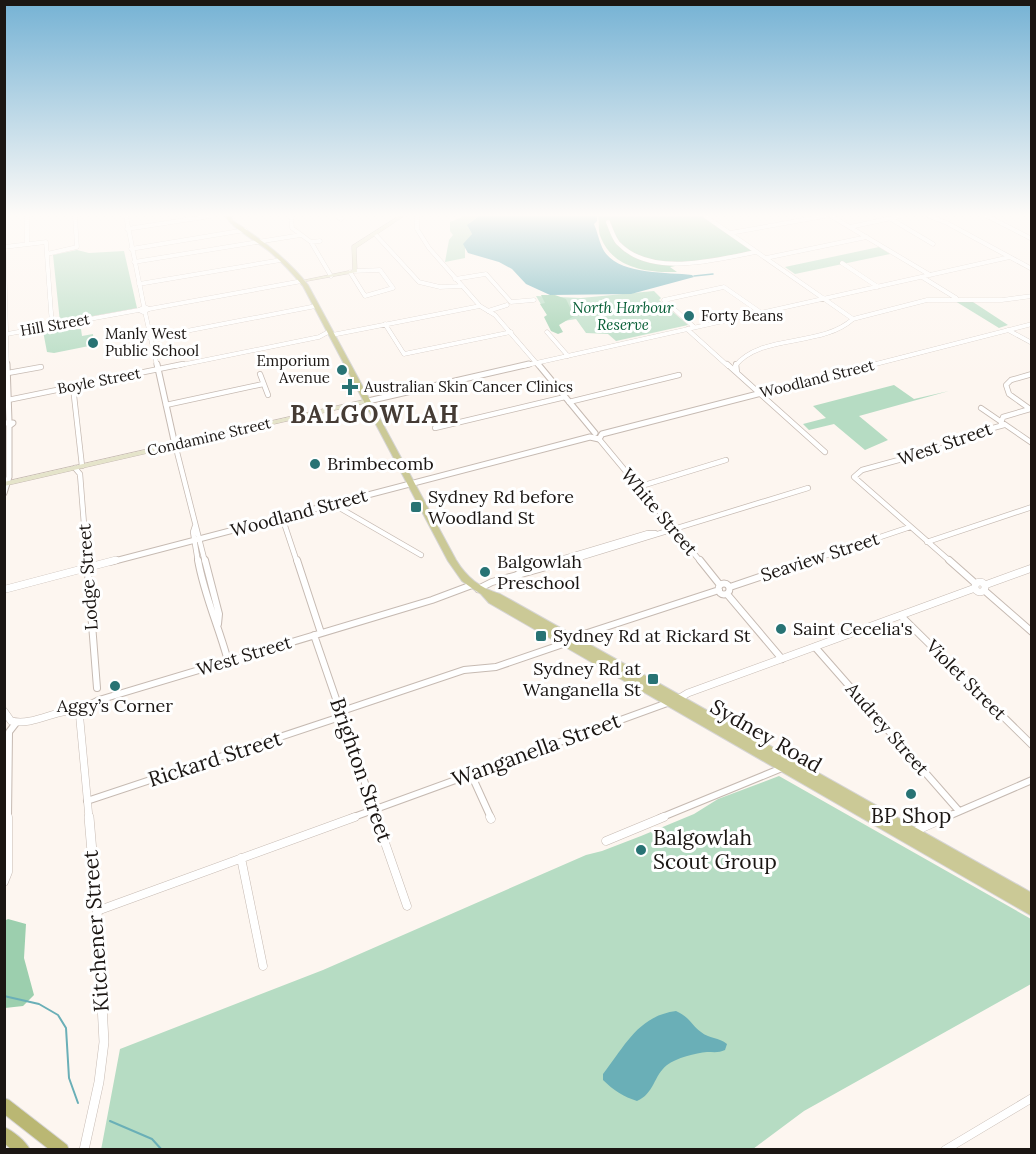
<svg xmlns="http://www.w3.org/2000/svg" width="1036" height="1154" viewBox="0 0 1036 1154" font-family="Lora,serif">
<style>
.green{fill:#b6dcc3}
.forest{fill:#9ccfae}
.water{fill:#6aafb7}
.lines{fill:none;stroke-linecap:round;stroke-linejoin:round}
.stream-far1{stroke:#6aafb7;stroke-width:1.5}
.stream{stroke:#6aafb7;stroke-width:2}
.minor-far3-casing{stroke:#c6bab2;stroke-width:4.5}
.minor-far2-casing{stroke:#c6bab2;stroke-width:6}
.minor-far1-casing{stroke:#c6bab2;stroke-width:8}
.minor-casing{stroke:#c6bab2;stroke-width:9}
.tertiary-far3-casing{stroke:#c6bab2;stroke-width:4.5}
.tertiary-far2-casing{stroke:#c6bab2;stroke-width:7}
.tertiary-far1-casing{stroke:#c6bab2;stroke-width:8}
.tertiary-casing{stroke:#c6bab2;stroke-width:10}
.secondary-casing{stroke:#c6bab2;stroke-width:1}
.primary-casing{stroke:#d6d5d5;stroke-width:2}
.trunk-casing{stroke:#d6d5d5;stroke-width:2}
.minor-far3{stroke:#fff;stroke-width:4}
.minor-far2{stroke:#fff;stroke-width:4.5}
.minor-far1{stroke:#fff;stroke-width:6}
.minor{stroke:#fff;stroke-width:8}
.tertiary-far3{stroke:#fff;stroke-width:4}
.tertiary-far2{stroke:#fff;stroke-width:5}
.tertiary-far1{stroke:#fff;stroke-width:7}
.tertiary{stroke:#fff;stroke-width:9}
.secondary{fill:#e5e4ca;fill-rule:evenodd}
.primary{fill:#cbc996;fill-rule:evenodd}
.trunk{fill:#bab773;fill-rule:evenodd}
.poi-dot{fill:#287374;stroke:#fff;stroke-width:2}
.labels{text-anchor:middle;stroke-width:6;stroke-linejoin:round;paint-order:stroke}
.far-park-label{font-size:15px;font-style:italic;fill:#075e36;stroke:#fff}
.far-poi-label{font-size:15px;fill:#1b1613;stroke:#fff;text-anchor:start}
.far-street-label{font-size:15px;fill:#1b1613;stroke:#fff}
.street-label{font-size:18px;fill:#1b1613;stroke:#fff}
.poi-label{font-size:18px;fill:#1b1613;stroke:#fff;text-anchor:start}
.near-street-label{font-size:21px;fill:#1b1613;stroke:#fff}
.near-poi-label{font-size:21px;fill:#1b1613;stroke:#fff}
.district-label{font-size:24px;font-weight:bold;letter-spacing:1.5px;fill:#453b34;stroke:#fff}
</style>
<rect width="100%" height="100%" fill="#fdf6f0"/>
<path class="green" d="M465,216H479L469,223L468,227L472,234L465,249V258L445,262L449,240L453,235L450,231V222Z
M879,247L890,254L795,274L785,267Z
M77,250L89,253L124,251L137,308L60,322L53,255Z
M654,291L661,298L659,300L688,325L616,341L608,334L586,333L576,319L552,323L536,296L581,298Z
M955,301L973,302L1008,325L999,328Z
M63,327L64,330L81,329L82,336L93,334L94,345L54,353L47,352L43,331Z
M894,385L914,399L949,391L859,416L888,440L865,450L834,424L809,430L803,424L826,418L813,406Z
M779,776L1031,919V984L804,1111L753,1149L101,1150L120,1049L323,970L586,855L602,851L641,836L694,814L718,799Z"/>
<path class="forest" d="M598,216H705L753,251L670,267L677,272C647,273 613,268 601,238C597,229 600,223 598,216Z
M541,295H555L566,299L574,316L559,325L563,332L558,334L551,331L544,317L547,315L540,304L545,303Z
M8,919L26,924L24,958L34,995L23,1006L5,1008L4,921Z"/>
<path class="water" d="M479,216H597V221L594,224C598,233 599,242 604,251C619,275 667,272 692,275L694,277L631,294L550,295L526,284L512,269L499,262L468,253L463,244L472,234L467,225Z
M676,1011C691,1018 691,1025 701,1032C709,1039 719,1037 727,1044L725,1050C719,1053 714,1052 707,1052C696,1053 676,1058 667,1065C654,1075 654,1094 637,1101C624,1097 613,1090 603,1080V1074C625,1046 638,1016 676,1011Z"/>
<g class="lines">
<path class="stream-far1" d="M694,276L713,274"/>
<path class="stream" d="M4,996L39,1004L58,1015L66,1028L69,1078L78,1103
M110,1121L152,1139L162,1150"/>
<g class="minor-far3-casing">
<path id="minor-far3" d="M27,216V243
M291,216L292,228L311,242L331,276
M336,216L341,219
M705,216L853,319
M831,216L930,275
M929,216L947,223L1032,269
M987,216L1032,239
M891,219L933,244
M608,222C611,229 613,237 618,243C651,278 715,260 756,252
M850,227L901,216
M127,229L211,216
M730,233L825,216
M375,234L419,282L440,287L462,286
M311,242L320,241
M4,247L46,242L52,326
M131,249L245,230
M47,254L77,247L75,216
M766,258L867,237
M134,262L301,235
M842,263L878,287
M350,272L365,296L393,288L380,270L354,271
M922,277L956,298
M455,279L486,274L511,302L534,300
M139,284L281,260
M149,309L302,281
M488,311L507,305
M385,324L404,354L511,332
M694,327L664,300L724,287L760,312
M687,329L728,366
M1008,330L1032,343
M547,332L568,356
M7,334L139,310
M332,335L480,306
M150,338L316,306
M536,363L1010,257
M176,366L319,337L330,331
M735,366C761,333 821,348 853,319L927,300H1002L1032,296"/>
</g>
<g class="minor-far2-casing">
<path id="minor-far2" d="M727,364L825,452
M736,364L737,373
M8,373L41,367
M260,374L268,395
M73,387L82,466
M8,400L183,364
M569,402L679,375
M166,405L263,384
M981,408L1032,443
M1030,409L1009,394L1006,385L1011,380L1032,374
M1001,423L1003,417L1030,409
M435,428L565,397
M599,439L701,562
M170,446L177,452L205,562
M75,468L80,474L87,562
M638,487L726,460
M336,503L338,507L421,555
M282,517L297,562
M195,526L193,532L198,562
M927,542L1032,507
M551,562L648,533H655
M566,562L808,488
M806,562L910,527
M951,562L854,477L862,470L946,447L956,438L1004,425"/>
</g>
<g class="minor-far1-casing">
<path id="minor-far1" d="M87,560L97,688
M198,560C204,595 219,627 228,661
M205,560L219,614L218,624
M297,560L321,633
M700,560L720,585
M949,560L975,583
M518,574L557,560
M718.5 589a5.5 5.5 0 1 1 11 0a5.5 5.5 0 1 1-11 0Z
M730,587L810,560
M478,589L492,582L571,560
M985,591L1032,632
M727,594L782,659
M901,616L1032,745
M314,635L377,818
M572,638L719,590
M815,647L959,811
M79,710L99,700L432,600L472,585
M342,711L464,670L496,667L566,643
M471,774L491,818
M87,801L343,716
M8,818L9,732L16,723
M351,818L670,702
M660,818L782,768
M944,818L1032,780"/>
</g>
<g class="minor-casing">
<path id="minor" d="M376,817L407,906
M490,817L491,819
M915,831L947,817
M606,841L664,817
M241,858L263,966
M4,882L8,872V817
M97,911L355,817
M945,1150L1032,1098"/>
</g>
<g class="tertiary-far3-casing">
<path id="tertiary-far3" d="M126,216L144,307
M417,216V229L429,248L480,306L495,315L539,366
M4,252L7,366
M145,307L149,309L143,312L139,310Z
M145,312L157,366
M523,366L536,363
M868,366L1032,324"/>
</g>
<g class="tertiary-far2-casing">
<path id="tertiary-far2" d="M7,364L9,421
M157,364L175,445
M538,364L595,433
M368,401L529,364
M4,423H13L9,426V477L4,493
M111,562L590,437L599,439L602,434L874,364"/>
</g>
<g class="tertiary-far1-casing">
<path id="tertiary-far1" d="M975 587a5 5 0 1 1 10 0a5 5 0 1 1-10 0Z
M985,585L1032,568
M6,589L116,560
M678,699L688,693L975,588
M4,711L11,721C35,726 55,709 79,710L89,818"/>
</g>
<g class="tertiary-casing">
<path id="tertiary" d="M84,1150L99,1082L104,1042L97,911L89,817"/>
</g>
<g class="secondary-casing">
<path id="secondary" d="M399,216H404L356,248L357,272L302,282L300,281L353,270L352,246Z
M368,399L370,400V402L4,486V482Z"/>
</g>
<g class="primary-casing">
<path id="primary" d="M226,216H230L232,220C260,239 287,258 308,285L456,560C467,578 480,588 500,594L1032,893V916L489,603L481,594L473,589L462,581L448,561L303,286C292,273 282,262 269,251C259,243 229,226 226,216Z"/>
</g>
<g class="trunk-casing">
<path id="trunk" d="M4,1098L9,1100L67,1145L69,1150H50L4,1114Z
M4,1127C13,1131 26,1141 30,1150H12L4,1143Z"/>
</g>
<use href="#minor-far3" class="minor-far3"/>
<use href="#minor-far2" class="minor-far2"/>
<use href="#minor-far1" class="minor-far1"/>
<use href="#minor" class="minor"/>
<use href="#tertiary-far3" class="tertiary-far3"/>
<use href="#tertiary-far2" class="tertiary-far2"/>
<use href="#tertiary-far1" class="tertiary-far1"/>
<use href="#tertiary" class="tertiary"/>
<use href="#secondary" class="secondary"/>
<use href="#primary" class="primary"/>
<use href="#trunk" class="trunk"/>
</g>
<linearGradient id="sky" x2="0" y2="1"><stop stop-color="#75b2d4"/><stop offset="0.57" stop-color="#fefbf8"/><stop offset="1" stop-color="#fefbf8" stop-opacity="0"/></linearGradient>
<rect width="1036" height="377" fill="url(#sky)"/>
<g class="poi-dot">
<circle cx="689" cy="316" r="6"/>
<circle cx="93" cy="343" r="6"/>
<circle cx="342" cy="370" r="6"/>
<path d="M347 378h6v6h6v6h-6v6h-6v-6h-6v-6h6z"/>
<circle cx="315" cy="464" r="6"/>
<rect x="410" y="501" width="12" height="12" rx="3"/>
<circle cx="485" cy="572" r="6"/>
<circle cx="781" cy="629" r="6"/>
<rect x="535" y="630" width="12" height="12" rx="3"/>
<rect x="647" y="673" width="12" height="12" rx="3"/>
<circle cx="115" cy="686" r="6"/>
<circle cx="911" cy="794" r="6"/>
<circle cx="641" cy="850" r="6"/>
</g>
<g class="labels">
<g class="far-park-label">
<text x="623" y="313">North Harbour<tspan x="623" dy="17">Reserve</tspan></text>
</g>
<g class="far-poi-label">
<text x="701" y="321">Forty Beans</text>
<text x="105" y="339">Manly West<tspan x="105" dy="17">Public School</tspan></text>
<text x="330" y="366" text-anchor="end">Emporium<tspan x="330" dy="17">Avenue</tspan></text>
<text x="364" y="392">Australian Skin Cancer Clinics</text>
</g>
<g class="far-street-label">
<text transform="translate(55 325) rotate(-10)" y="5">Hill Street</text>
<text transform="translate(817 379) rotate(-14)" y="5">Woodland Street</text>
<text transform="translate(99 381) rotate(-11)" y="5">Boyle Street</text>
<text transform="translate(209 437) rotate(-13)" y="5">Condamine Street</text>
</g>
<g class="street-label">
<text transform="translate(945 444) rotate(-19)" y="6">West Street</text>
<text transform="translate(659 512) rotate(50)" y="6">White Street</text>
<text transform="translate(299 513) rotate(-15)" y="6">Woodland Street</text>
<text transform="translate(820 557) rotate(-18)" y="6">Seaview Street</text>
<text transform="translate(88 577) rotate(-94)" y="6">Lodge Street</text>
<text transform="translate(244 656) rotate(-17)" y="6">West Street</text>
<text transform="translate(966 680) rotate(45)" y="6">Violet Street</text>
<text transform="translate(887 729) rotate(49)" y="6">Audrey Street</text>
</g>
<g class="poi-label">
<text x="327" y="470">Brimbecomb</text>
<text x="428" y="503">Sydney Rd before<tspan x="428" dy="21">Woodland St</tspan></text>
<text x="497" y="568">Balgowlah<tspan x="497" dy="21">Preschool</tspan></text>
<text x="793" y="635">Saint Cecelia's</text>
<text x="553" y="642">Sydney Rd at Rickard St</text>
<text x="641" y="675" text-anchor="end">Sydney Rd at<tspan x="641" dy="21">Wanganella St</tspan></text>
<text x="115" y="712" text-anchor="middle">Aggy’s Corner</text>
</g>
<g class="near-street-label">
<text transform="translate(766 736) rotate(30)" y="7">Sydney Road</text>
<text transform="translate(536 750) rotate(-20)" y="7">Wanganella Street</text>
<text transform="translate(215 759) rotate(-18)" y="7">Rickard Street</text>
<text transform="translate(361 770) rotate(71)" y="7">Brighton Street</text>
<text transform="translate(96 931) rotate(-94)" y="7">Kitchener Street</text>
</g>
<g class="near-poi-label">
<text x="911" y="823">BP Shop</text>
<text x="653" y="845" text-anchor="start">Balgowlah<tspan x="653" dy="24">Scout Group</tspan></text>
</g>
<g class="district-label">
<text x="375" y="423">BALGOWLAH</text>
</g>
</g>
<rect width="1036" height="1154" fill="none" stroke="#1b1613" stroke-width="12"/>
</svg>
